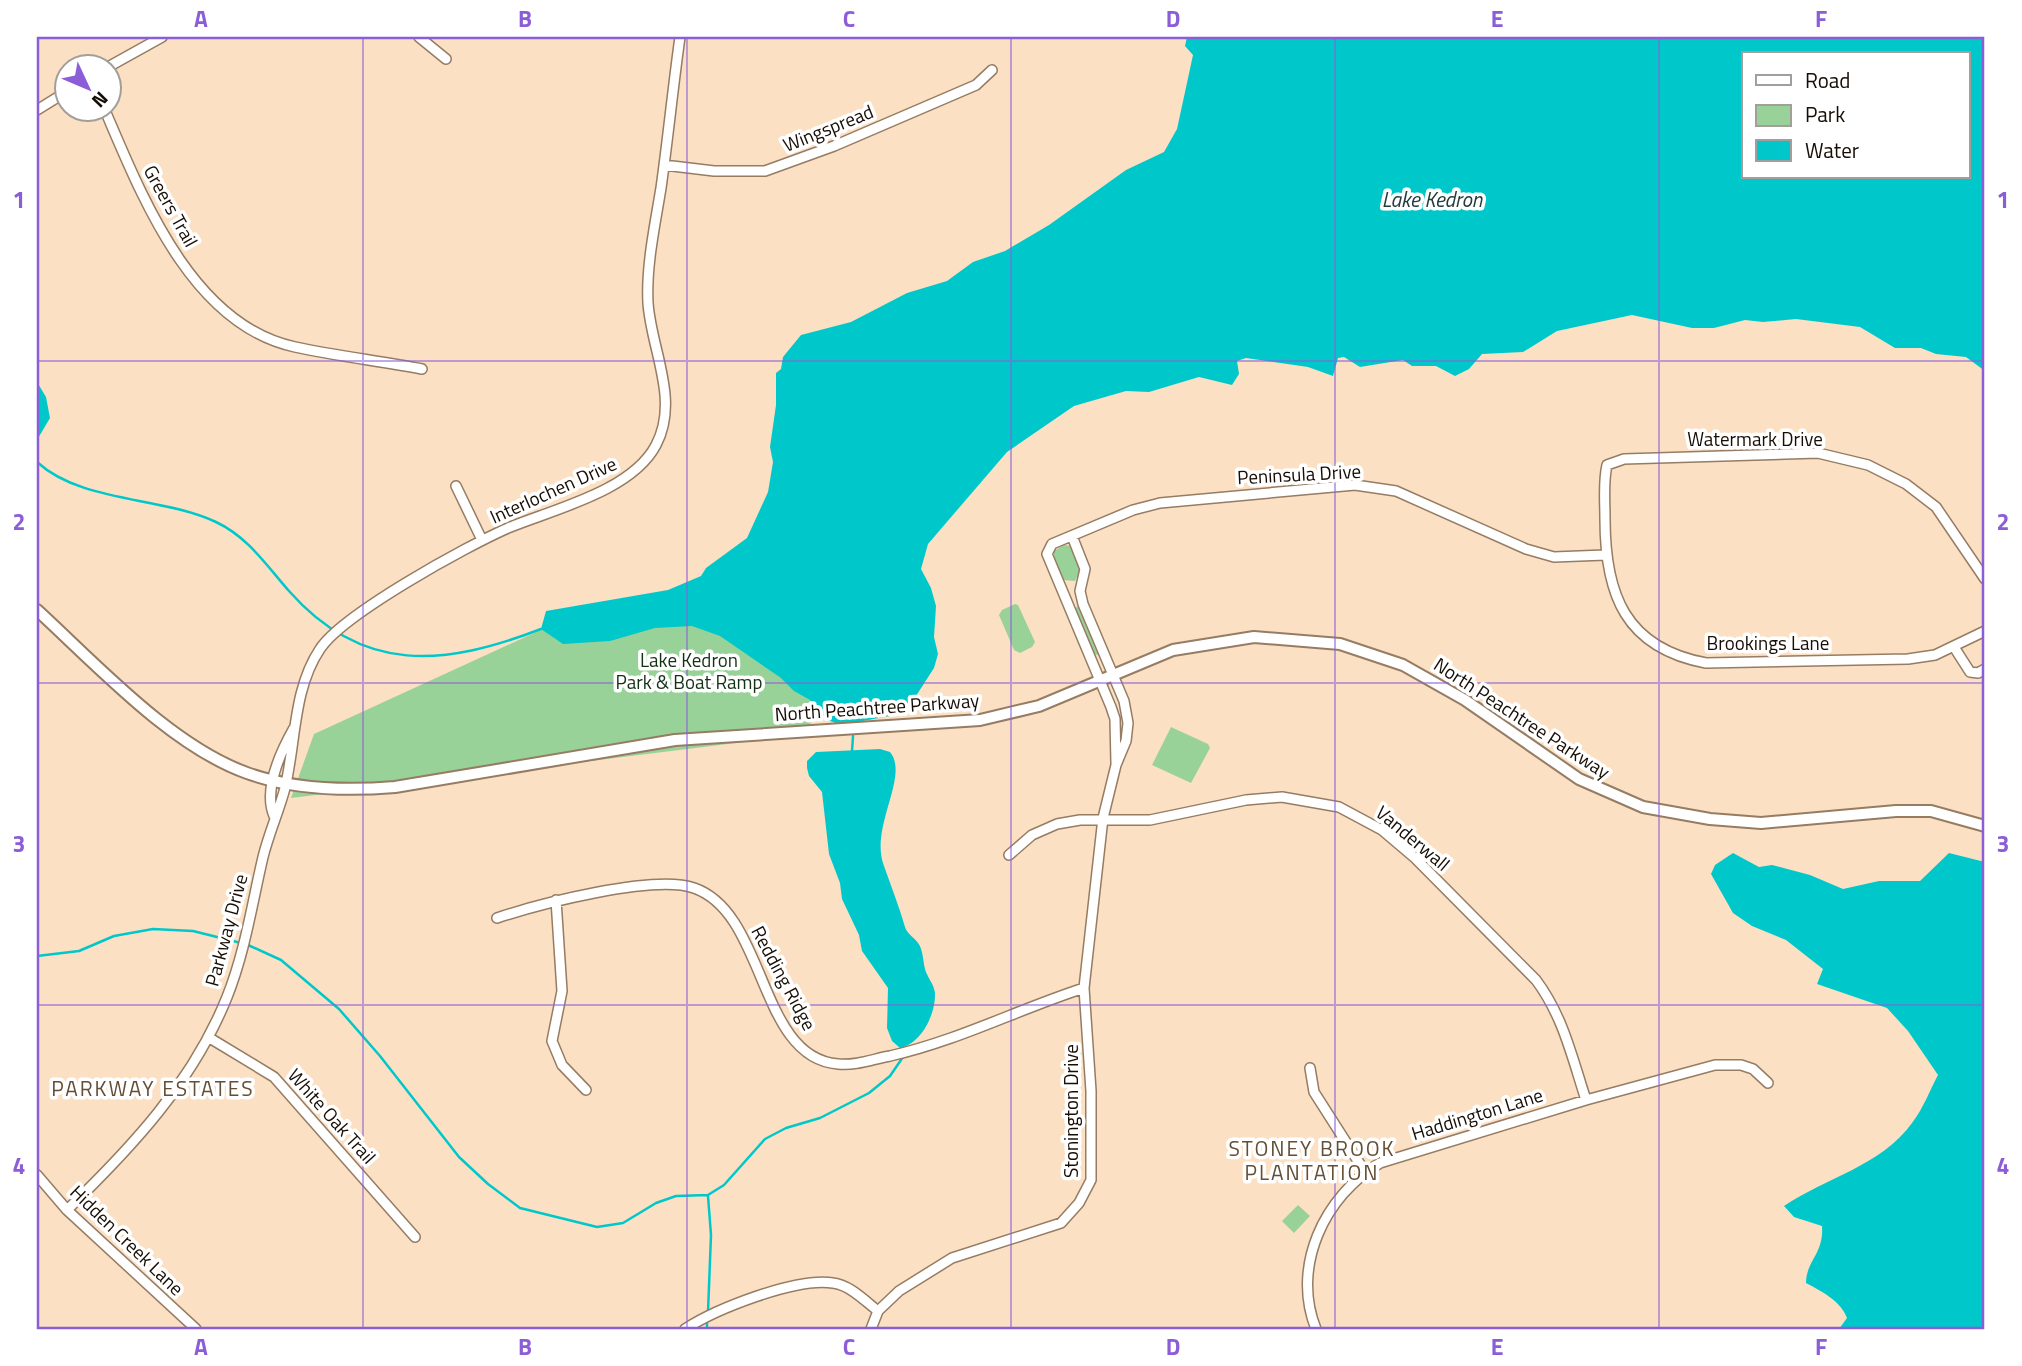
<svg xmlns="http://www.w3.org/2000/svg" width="2022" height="1366" viewBox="0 0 2022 1366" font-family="'Titillium Web',sans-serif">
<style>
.green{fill:#99d299}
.water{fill:#00c8ca;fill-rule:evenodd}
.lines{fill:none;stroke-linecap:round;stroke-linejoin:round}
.stream{stroke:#00c8ca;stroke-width:2.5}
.minor-casing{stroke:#957c63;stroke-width:12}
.tertiary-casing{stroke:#957c63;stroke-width:14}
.minor{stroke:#fff;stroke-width:9}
.tertiary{stroke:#fff;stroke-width:10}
.grid{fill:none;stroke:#8b5ed8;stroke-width:2;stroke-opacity:0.55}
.labels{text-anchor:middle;stroke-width:7;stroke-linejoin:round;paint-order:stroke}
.street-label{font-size:19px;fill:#160d05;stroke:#fff}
.park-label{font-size:19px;fill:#133114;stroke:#fff}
.water-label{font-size:21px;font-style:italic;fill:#233d3d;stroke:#fff}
.neighbourhood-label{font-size:21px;letter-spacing:2px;fill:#644e35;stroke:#fff}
.neatline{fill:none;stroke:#8b5ed8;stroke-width:2.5}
.grid-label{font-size:23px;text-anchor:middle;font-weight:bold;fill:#8b5ed8}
</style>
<rect width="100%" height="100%" fill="#fbe0c4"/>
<path class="green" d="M1064,545L1072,546L1083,565L1075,581L1063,580L1054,560V551Z
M686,589L830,699L801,735L291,798L314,734L558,622Z
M1015,604L1018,605L1035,642L1032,647L1020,653L1014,650L999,615L1002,610Z
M1080,605L1100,653L1098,655L1093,654L1074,609Z
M1171,727L1208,744L1210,748L1191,783L1152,765Z
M1298,1205L1310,1216L1294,1233L1282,1221Z"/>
<path class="water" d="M1187,37H1985V371L1966,357L1936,354L1921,348H1895L1860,327L1796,319L1763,322L1745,320L1714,328H1692L1632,315L1557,331L1523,352L1482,354L1469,369L1455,376L1436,366H1412L1403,360L1360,367L1344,357L1338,358L1333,376L1308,367L1246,358L1237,361L1239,374L1232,385L1199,377L1149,392L1126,391L1074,406L1007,452L928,544L921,569L931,588L936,606L934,637L938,654L934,668L905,713L842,725L827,720L810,700L794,691L781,678L720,636L692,626L655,628L610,641L563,644L541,629L546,611L668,590L701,576L706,568L747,538L768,492L773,462L770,447L776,405V373L781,369L783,357L801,335L851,322L907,293L947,281L973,262L1005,251L1049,225L1126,170L1164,152L1177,129L1193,55L1185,46ZM1744,54H1968V177H1744Z
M37,382L46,397L50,418L37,440Z
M880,749L890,752C910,776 869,828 884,866C891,886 899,906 905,927C907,934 914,937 918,943C923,949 923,961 925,969C927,977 934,984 935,993C936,1014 921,1044 900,1048L892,1041L887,1028L888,988L862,951L859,935L842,899L840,883L829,854L822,792L809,776L807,768V761L816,752Z
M1733,853L1759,867L1772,865L1810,875L1843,889L1879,881H1920L1949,853L1985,862V1329H1839L1847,1318C1841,1301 1821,1291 1806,1283C1806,1261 1824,1254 1822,1226L1794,1217L1784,1206C1825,1178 1881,1166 1912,1123C1923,1109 1930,1090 1938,1075L1908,1031L1887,1008L1817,984L1823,969L1786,940L1752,926L1733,913L1711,874L1715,865Z"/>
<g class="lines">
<path class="stream" d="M37,462C82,503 160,496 216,522C248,537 267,566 289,591C363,675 445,666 541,629
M852,751L853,736
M248,945L281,960L339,1009L380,1056L459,1157L488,1184L520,1208L597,1227L623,1223L656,1203L676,1196L708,1195L724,1185L765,1139L786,1128L820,1118L869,1093L890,1076L903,1057
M37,956L79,951L114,936L153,929L193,931L241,943
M708,1312L711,1235L708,1196
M707,1329V1319"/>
<g class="minor-casing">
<path id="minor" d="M419,37L446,59
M108,67L162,37
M104,108C141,194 191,325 295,347C337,356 380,361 422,369
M37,110L66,92
M664,165L714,171H765L834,146L976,85L992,70
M456,486L482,540
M1985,579L1936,507L1906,484L1868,465L1818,453L1624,459L1607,465C1603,482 1605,501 1605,519C1605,594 1625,648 1706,663L1908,659L1935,655L1985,631
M1954,647L1970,672L1978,673L1985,669
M1116,763L1115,719L1111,707L1047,554L1052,544L1133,510L1160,503L1355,485L1396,491L1526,549L1554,557L1605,555
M274,816C263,790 281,751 294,728
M1009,855L1032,835L1057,824L1080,820H1150L1246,800L1282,797L1339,807L1382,830L1415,858L1536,980C1563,1016 1572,1057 1586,1100
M556,900L562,991L552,1041L562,1065L586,1090
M497,918C539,904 654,874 694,888C767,913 758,1058 838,1064C856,1066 873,1059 890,1056C957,1041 1019,1009 1084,988
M208,1037L274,1077L415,1237
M1310,1068L1314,1092L1365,1172
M37,1175L67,1210L196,1329
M67,1210C132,1147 193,1082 227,997C245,952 252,904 263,857C269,833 279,811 285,788C296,742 293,689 320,649C343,614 467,546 508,528C554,509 632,491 656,445C680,400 651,349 648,303C646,266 655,225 661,188C668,138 673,87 680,37
M685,1329C716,1309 796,1277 833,1283C850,1285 865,1301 878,1311
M871,1329L878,1311L899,1291L952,1258L1061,1223L1079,1203L1091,1180V1091L1084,988L1103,818L1116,765L1126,741L1128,723L1124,701L1083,604L1080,591L1085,569L1072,536
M1316,1329C1291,1267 1324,1196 1380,1163L1586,1100L1715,1065H1741L1753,1069L1768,1083"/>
</g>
<g class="tertiary-casing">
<path id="tertiary" d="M37,610C96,664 171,746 247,773C294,790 346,791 395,787L675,740L980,720L1039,706L1173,650L1254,637L1340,644L1403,665L1465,700L1579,779L1643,807L1710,819L1761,823L1896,811H1931L1985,826"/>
</g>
<use href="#minor" class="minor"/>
<use href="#tertiary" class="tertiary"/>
</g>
<path class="grid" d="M363,37V1329M687,37V1329M1011,37V1329M1335,37V1329M1659,37V1329M37,361H1985M37,683H1985M37,1005H1985"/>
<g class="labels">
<g class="street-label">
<text transform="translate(828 128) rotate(-22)" y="7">Wingspread</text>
<text transform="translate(171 206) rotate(61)" y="7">Greers Trail</text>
<text x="1755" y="446">Watermark Drive</text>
<text transform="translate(1299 474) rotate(-3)" y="7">Peninsula Drive</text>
<text transform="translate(553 490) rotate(-24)" y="7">Interlochen Drive</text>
<text x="1768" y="650">Brookings Lane</text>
<text transform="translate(877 707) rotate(-4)" y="7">North Peachtree Parkway</text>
<text transform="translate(1522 718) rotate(33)" y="7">North Peachtree Parkway</text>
<text transform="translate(1413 838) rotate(40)" y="7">Vanderwall</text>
<text transform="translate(226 930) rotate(-75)" y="7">Parkway Drive</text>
<text transform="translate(784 978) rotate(62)" y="7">Redding Ridge</text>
<text transform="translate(1071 1111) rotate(-90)" y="7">Stonington Drive</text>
<text transform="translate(1477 1114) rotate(-17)" y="7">Haddington Lane</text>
<text transform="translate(332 1116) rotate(48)" y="7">White Oak Trail</text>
<text transform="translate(127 1240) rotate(44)" y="7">Hidden Creek Lane</text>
</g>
<g class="park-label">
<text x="689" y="667">Lake Kedron<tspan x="689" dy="22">Park &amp; Boat Ramp</tspan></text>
</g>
<g class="water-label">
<text x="1432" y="207">Lake Kedron</text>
</g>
<g class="neighbourhood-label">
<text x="153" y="1096">PARKWAY ESTATES</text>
<text x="1312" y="1156">STONEY BROOK<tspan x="1312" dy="24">PLANTATION</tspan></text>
</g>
</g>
<rect width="2022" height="1366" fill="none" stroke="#ffffff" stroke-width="77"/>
<rect x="1742" y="52" width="228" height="126" fill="#ffffff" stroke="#a29e9b" stroke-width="2"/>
<rect x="1756" y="75" width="35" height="10" fill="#ffffff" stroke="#a29e9b" stroke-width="2"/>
<text x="1805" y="88" font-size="21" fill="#160d05">Road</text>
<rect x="1756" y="105" width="35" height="21" fill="#99d299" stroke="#a29e9b" stroke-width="2"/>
<text x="1805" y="122" font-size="21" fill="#160d05">Park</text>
<rect x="1756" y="140" width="35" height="21" fill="#00c8ca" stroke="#a29e9b" stroke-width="2"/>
<text x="1805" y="158" font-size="21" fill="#160d05">Water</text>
<g transform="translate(88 88) rotate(134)"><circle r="33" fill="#ffffff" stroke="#a29e9b" stroke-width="2"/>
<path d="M0-5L12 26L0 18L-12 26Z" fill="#8b5ed8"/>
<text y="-10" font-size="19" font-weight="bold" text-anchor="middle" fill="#160d05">N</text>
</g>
<rect x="38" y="38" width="1945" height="1290" class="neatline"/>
<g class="grid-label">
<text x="201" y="27">A</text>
<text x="525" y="27">B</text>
<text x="849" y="27">C</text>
<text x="1173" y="27">D</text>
<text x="1497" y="27">E</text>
<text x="1821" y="27">F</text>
<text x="19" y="208">1</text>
<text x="2003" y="208">1</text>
<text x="19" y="530">2</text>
<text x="2003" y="530">2</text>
<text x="19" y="852">3</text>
<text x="2003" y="852">3</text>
<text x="19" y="1174">4</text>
<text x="2003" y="1174">4</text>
<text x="201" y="1355">A</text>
<text x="525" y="1355">B</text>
<text x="849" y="1355">C</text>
<text x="1173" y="1355">D</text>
<text x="1497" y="1355">E</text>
<text x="1821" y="1355">F</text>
</g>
</svg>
